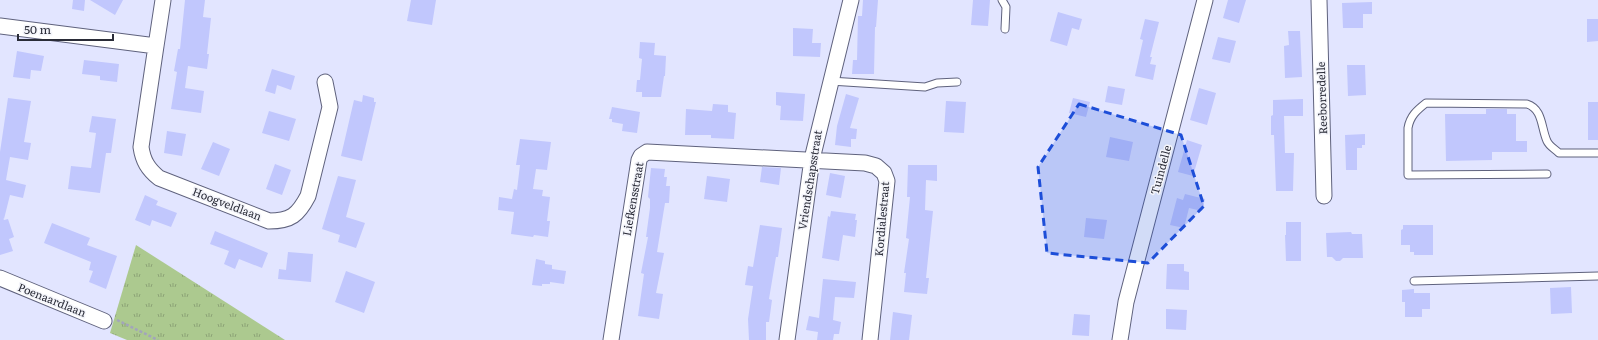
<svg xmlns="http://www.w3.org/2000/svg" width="1598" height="340" viewBox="0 0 1598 340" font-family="Literata,serif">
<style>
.grass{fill:url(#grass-tufts)}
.building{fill:#c1c7fd}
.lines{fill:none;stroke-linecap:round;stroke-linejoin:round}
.lane-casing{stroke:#5f627d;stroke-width:9}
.street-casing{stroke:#5f627d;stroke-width:17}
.path{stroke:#a2a5ba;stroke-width:2.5;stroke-dasharray:3 2;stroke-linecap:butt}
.lane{stroke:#fff;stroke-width:7}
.street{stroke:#fff;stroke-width:15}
.marked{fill:#1d4ed8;fill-opacity:0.2;stroke:#1d4ed8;stroke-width:3;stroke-dasharray:8 5;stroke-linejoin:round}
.labels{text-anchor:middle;stroke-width:3;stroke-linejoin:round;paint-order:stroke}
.street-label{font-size:11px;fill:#2a2c38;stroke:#f3f4fa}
</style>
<defs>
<pattern id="grass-tufts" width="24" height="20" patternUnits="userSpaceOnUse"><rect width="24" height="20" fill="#acc98f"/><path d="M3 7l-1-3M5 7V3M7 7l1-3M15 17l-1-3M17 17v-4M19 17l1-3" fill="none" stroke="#8ca376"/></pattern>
</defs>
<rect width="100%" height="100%" fill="#e2e5ff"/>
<path class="grass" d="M136,245L285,340H127L110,333Z"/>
<path class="building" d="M73,0H85L84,11L72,9Z
M90,0H123L115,15Z
M185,0H205L203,17L211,18L207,54H209L207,69L188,66L185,88L204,91L201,113L171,109L177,72L174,71L178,49H180Z
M411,0H436L432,25L407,21Z
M863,0H878L876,27H875L874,74H852L853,60H857L858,16H862Z
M973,0H990L988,26L971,25Z
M1228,0H1246L1239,23L1223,18Z
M1372,2V14H1363V28H1343L1342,3Z
M1058,12L1082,19L1079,30L1072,28L1067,46L1050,41Z
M1145,19L1159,22L1150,57H1152L1150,64L1156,65L1153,80L1135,76L1143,40L1140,39Z
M1587,19H1598V41L1587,42Z
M793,28L813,29L812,43H821L820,57L793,56Z
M1288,31H1300L1302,77L1285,78L1284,46L1289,45Z
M1218,37L1236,41L1230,63L1212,59Z
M640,42L655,43L654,55L666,56L665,76H664L661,97H642V92H636L637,80H640L642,59L639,58Z
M17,51L44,56L41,71L31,70L30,79L13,77Z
M84,60L119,64L117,82L100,80V76L82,74Z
M1347,65H1365L1366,95L1348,96Z
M272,69L295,76L291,90L277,85L275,94L265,91Z
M1108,86L1125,89L1122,105L1105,102Z
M1199,88L1216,93L1207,125L1190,120Z
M776,92L805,94L803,121L780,120L781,106L776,105Z
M846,94L859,98L850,128L857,129L856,139H851V147L835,145L837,126Z
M363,95L374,98V102H376L362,161L341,156L354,100L362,102Z
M8,98L31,101L24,142L31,143L28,160L10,157L6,180L26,185L23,198L10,195L4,219L3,218L4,220L8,219L14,237L9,239L13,251L0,255V152Z
M1073,98L1090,102L1086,117L1069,113Z
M1303,99V116H1284L1285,153H1294L1293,191H1276L1274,135H1271V116L1273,115V100Z
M946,101L966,102L964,133L944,132Z
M1588,102H1598V140H1588Z
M713,104L728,105V112L736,113L734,139L711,138V135H685L686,109L712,111Z
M612,107L640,112L637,133L622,131L623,124L612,122V119H609Z
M1486,109H1507V114H1516V141H1527V152H1492V160L1446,161L1445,114H1486Z
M269,111L296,119L289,141L262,133Z
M92,116L116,119L111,153H106L100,193L68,189L71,166L91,168L96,133L89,132Z
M167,131L186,134L182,156L164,153Z
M1365,134V145H1362V148H1357V170H1346L1345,135Z
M1110,137L1133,142L1129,161L1106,157Z
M520,139L551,142L547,170L536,169L533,189L543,190L542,196L550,197L547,221H550L548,237L534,235L533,237L511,234L514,212L498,210L499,197L512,199L514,189L517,190L520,165H516Z
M1187,140L1202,145L1193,176L1178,172Z
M213,142L230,149L219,176L201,169Z
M275,164L291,170L282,195L266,189Z
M908,165H937V181L926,180L925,210L933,211L926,278H929L927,294L904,292L906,273H904L909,239L906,238L910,197H907Z
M762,167L781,168L779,185L760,182Z
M651,168L665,169L664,177H667L666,186H670L669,203H665L657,252L664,253L656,293L663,294L659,319L638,316L644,274L641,273L648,237H646L650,208V199L648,197Z
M830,173L845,176L841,198L826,195Z
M338,176L356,180L346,217L365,223L356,248L338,242L340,235L322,229Z
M707,176L730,179L727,202L704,199Z
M1185,194L1205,199L1202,211L1189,208L1184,228L1170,225L1177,198L1183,200Z
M145,195L158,201L156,205L177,213L171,227L152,220L150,226L135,220Z
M831,211L856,214L855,220H857L855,237L843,235L839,261L822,258L828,216L830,217Z
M1086,218L1107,220L1104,239L1084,237Z
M1286,222H1301V261H1286L1285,235H1286Z
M52,223L90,238L87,245L117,256L106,289L89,282L93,271L89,270L91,262L44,243Z
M760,225L782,228L778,257H776L769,299L772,300L769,322H766V340H749L748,319L753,286L745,285L748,266L753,267Z
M1403,225H1433V255H1414V252H1410V245H1401V230L1403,229Z
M215,231L268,253L262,268L239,259L235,269L224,264L229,251L210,244Z
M1351,232L1352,234H1362L1363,258H1343L1340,261H1336L1332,257H1327L1326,233Z
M288,252L313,254L311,282L278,279L279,269L286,270Z
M536,259L545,261V264L552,265V269L566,271L564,284L550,282V284H542V286L532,285Z
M1167,264H1184V271L1189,272V290L1166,289Z
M346,271L375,282L364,313L335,302Z
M823,279L856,282L854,298L835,297L833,320L841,322L839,334H834L833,340H817L818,332L806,330L809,316L819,318Z
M1571,287L1572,313L1551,314L1550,288Z
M1414,289V293H1430V309H1422V317H1405V302H1402V290Z
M1166,309L1187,310L1186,330L1166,329Z
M893,312L912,315L909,340H890Z
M1074,314L1090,315L1089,336L1072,335Z"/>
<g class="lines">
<g class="lane-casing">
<path id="lane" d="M1002,0L1006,7L1005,29
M830,81L925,87L937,83L957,82
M1547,174L1408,175V128C1410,116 1417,110 1426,103L1527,104C1543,109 1541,128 1547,141C1549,146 1555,149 1559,153H1598
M1414,281L1598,276"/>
</g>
<g class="street-casing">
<path id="street" d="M1319,0L1324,196
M0,26L156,46L163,0
M156,46L141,147C143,161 148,169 159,178L269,221C291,221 298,215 308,196L330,107L325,82
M0,278L104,321
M611,340L639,160L641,156L647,152L865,163L876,166L884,173L887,181L870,340
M787,340L812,159L851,0
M1120,340L1126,302L1205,0"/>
</g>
<path class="path" d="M117,320L158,340"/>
<use href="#lane" class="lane"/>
<use href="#street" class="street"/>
</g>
<path class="marked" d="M1079,104L1181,135L1204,206L1148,263L1047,253L1038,167Z"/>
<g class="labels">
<g class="street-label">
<text transform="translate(1322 98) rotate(-92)" y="4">Reeborredelle</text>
<text transform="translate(1161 170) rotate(-75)" y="4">Tuindelle</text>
<text transform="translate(810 180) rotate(-81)" y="4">Vriendschapsstraat</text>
<text transform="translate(633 199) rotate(-80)" y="4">Liefkensstraat</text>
<text transform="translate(227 204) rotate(21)" y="4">Hoogveldlaan</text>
<text transform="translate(882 219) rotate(-85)" y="4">Kordialestraat</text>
<text transform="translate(52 300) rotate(22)" y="4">Poenaardlaan</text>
</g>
</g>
<path d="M18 34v6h95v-6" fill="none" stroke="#2a2c38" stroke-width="2"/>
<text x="24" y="34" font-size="12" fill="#2a2c38" stroke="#f3f4fa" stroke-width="3" paint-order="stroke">50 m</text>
</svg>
